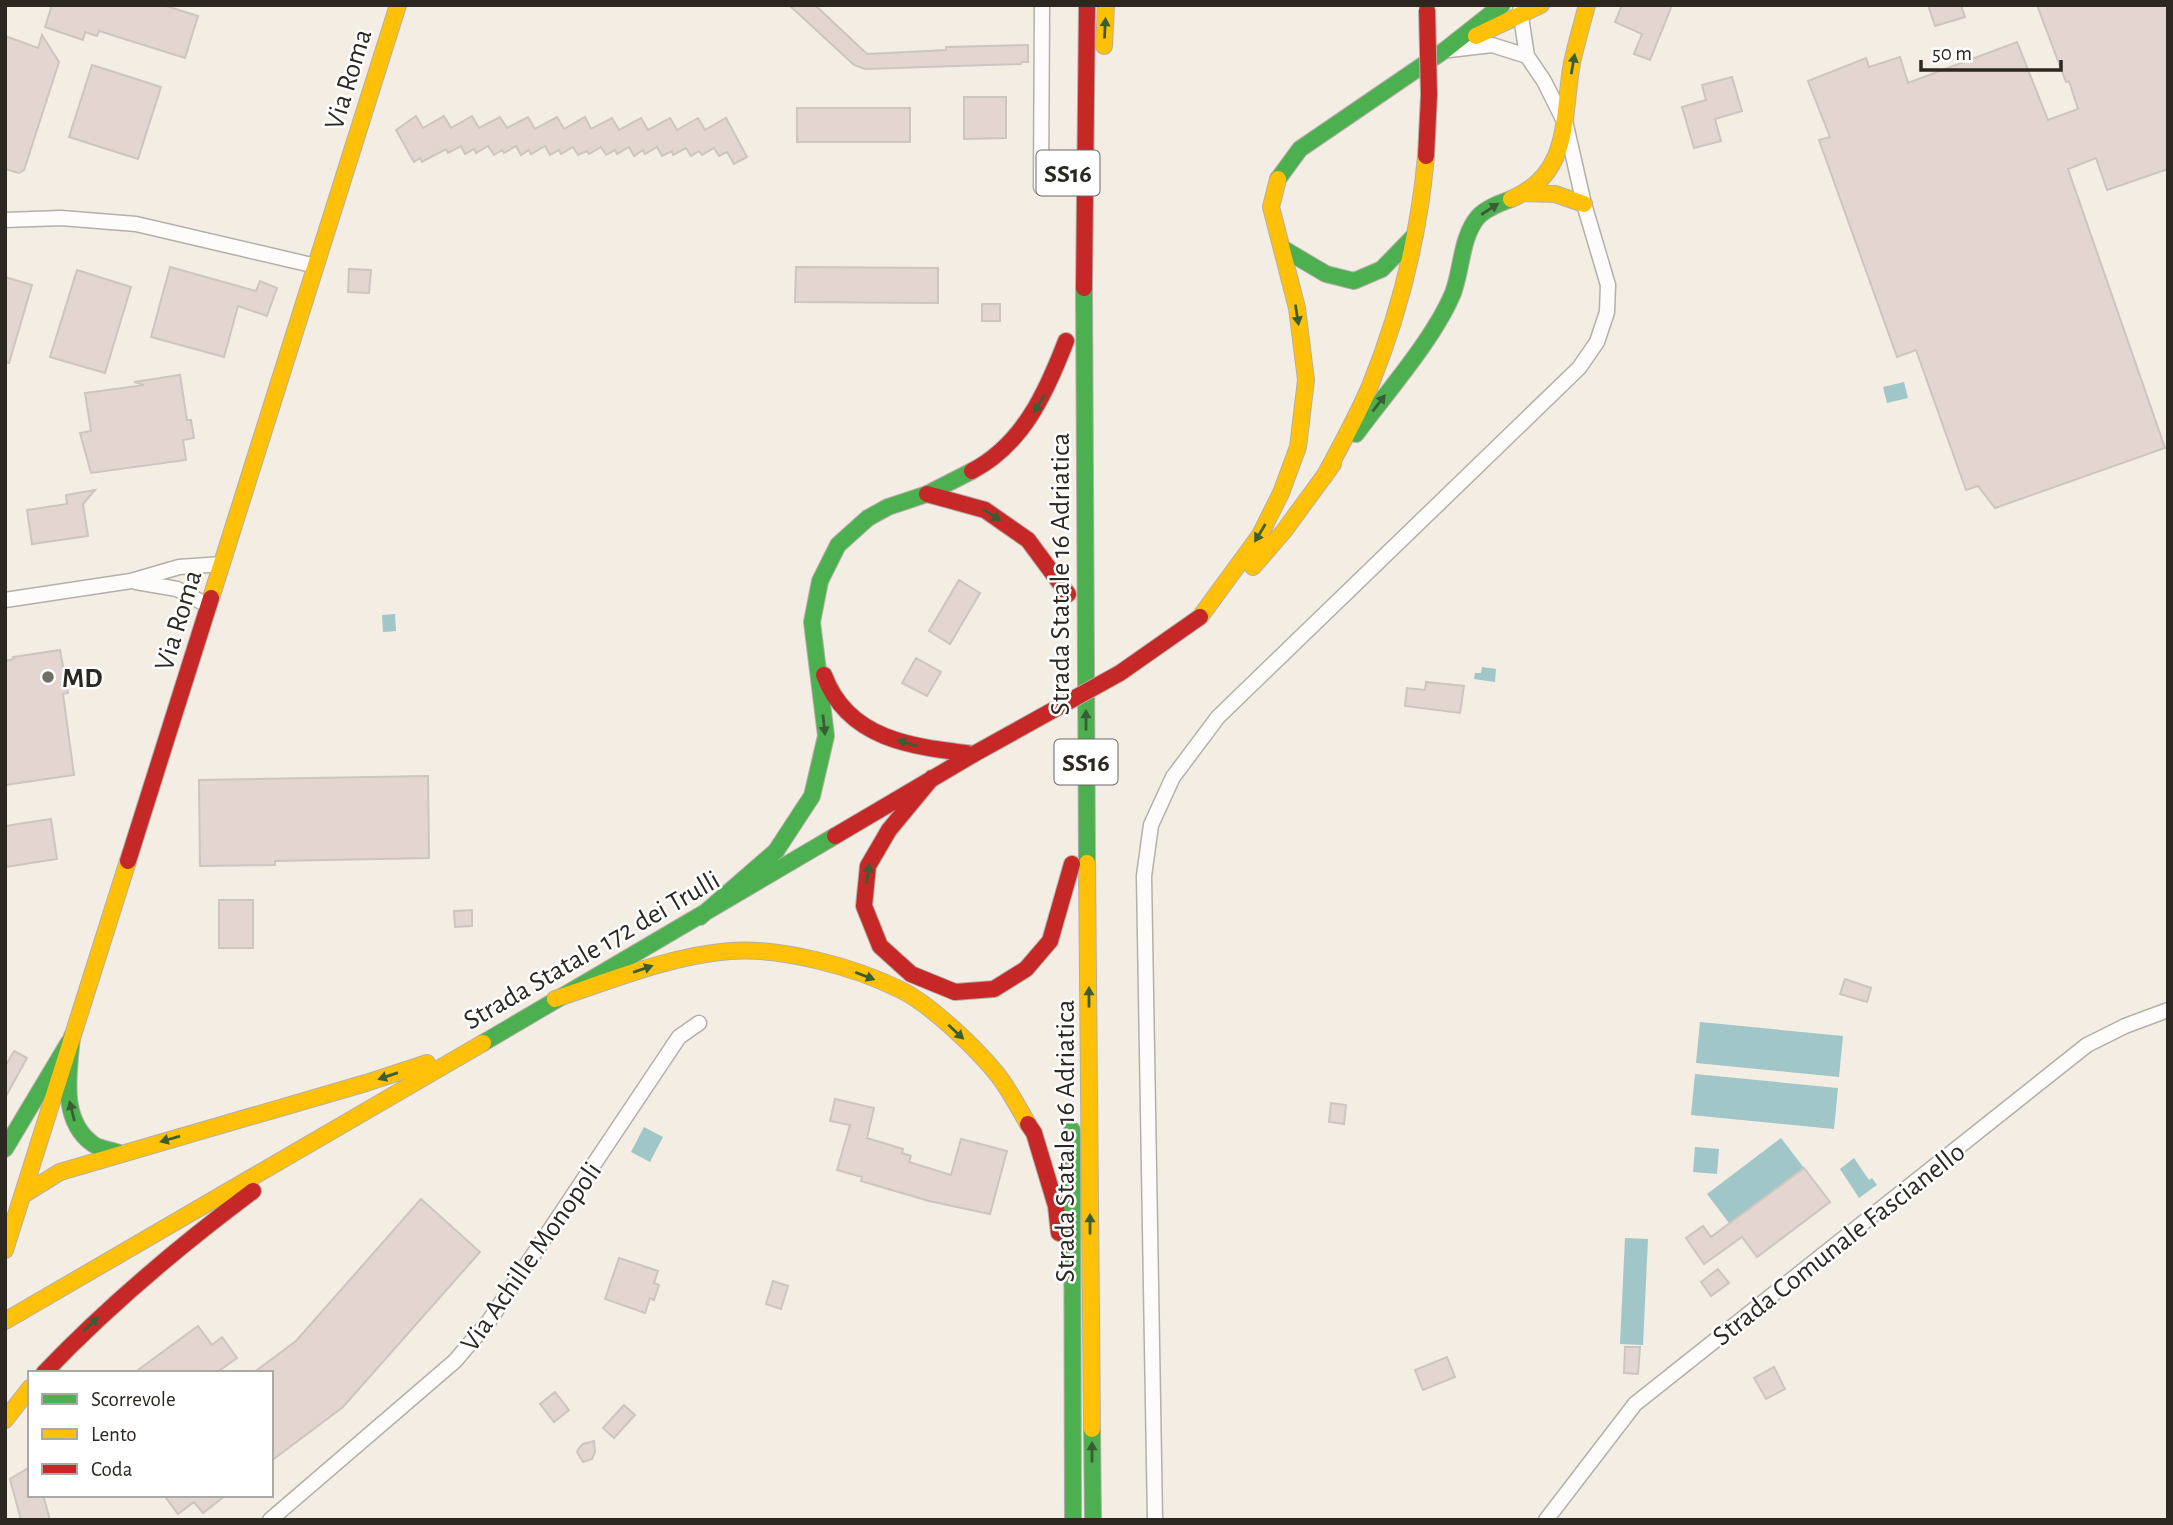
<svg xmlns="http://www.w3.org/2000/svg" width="2173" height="1525" viewBox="0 0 2173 1525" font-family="'Alegreya Sans',sans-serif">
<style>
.water{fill:#a0c6c8}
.building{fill:#e3d6d1;stroke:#ccc5c0;stroke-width:2}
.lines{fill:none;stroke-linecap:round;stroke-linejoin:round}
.street-casing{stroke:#b4afa8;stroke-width:17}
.fast-casing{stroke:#b4afa8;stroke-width:18}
.slow-casing{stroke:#b4afa8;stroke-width:18}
.jam-casing{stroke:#b4afa8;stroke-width:18}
.street{stroke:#fdfcfb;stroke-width:14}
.fast{stroke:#4caf50;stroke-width:16}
.slow{stroke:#ffc107;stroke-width:16}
.jam{stroke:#c62828;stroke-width:16}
.jam-bridge-casing{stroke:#b4afa8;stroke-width:18;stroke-linecap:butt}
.jam-bridge{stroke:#c62828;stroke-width:16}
.oneway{fill:#395e34}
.poi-dot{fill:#726d65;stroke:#fff;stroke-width:2.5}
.labels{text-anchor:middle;stroke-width:5;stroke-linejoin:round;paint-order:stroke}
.shield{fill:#fff;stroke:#6b6864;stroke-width:2}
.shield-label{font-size:26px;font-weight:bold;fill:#2c2821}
.street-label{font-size:28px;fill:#2c2821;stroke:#fff}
.poi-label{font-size:28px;font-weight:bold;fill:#2c2821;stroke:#fff;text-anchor:start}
</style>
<rect width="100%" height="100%" fill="#f3ede3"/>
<path class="water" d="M1904,382L1908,398L1887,403L1883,387Z
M395,614L396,631L383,632L382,615Z
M1482,667L1496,669L1495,682L1474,679L1475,673H1481Z
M1700,1022L1843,1036L1839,1077L1696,1063Z
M1695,1074L1838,1088L1834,1129L1691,1115Z
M644,1127L663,1137L650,1162L631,1152Z
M1781,1138L1804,1168L1729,1223L1707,1194Z
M1695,1147L1719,1149L1717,1174L1693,1172Z
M1854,1158L1869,1180L1872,1178L1877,1185L1859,1198L1840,1169Z
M1625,1238L1648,1239L1643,1345L1620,1344Z"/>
<path class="building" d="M52,5H163L198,16L185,58L99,31L97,36L85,32L83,40L45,27Z
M789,5H815L867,54L946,50V47L1028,45V62H1022L1021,64L865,69L854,65Z
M1622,5H1672L1650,60L1634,54L1642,34L1615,22Z
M1928,5H1961L1965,17L1935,26Z
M2037,5H2168V169L2107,190L2096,158L2068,169L2165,448L1995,508L1978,486L1966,490L1916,350L1897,357L1819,140L1830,137L1808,81L1866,58L1869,67L1900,57L1908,83L2017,42L2048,120L2078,109L2069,81L2066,82Z
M42,35L59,62L24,170L19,173L5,169V36L38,48Z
M92,65L161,87L138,159L69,137Z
M1732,77L1742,111L1715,119L1721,141L1694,148L1682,107L1706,100L1702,85Z
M964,97H1006V138L964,139Z
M797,108H910V142H797Z
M416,116L423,128L444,116L451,128L472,116L479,128L500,117L507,128L528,117L535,129L557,117L564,129L585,117L591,129L612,118L619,130L641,118L648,130L670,118L677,130L698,118L705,130L726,118L747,157L734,164L727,152L719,156L714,148L702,155L699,151L691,156L686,148L673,155L672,151L662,156L657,147L645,154L643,150L634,156L629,147L617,154L615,150L606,155L601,147L589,154L587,151L578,155L573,147L561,154L559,150L550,155L545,146L531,154L529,150L521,155L516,146L504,153L502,150L494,155L488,146L476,153L474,149L465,154L461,146L448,153L446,149L422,162L420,158L414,162L396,130Z
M170,267L256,291L260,281L277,288L267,316L238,306L224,357L151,337Z
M796,267L938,268V303L795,302Z
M349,269L371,270L369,293L348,292Z
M77,270L131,287L105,373L50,357Z
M5,277L32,285L9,363L5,362Z
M982,304H1000V321H982Z
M180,375L187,420H191L194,438L183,440L186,460L91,473L80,433L91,431L85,393L144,385L134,382Z
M95,490L83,504L88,536L32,544L27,510L67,504L66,495Z
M959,580L980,593L950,644L929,631Z
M60,650L68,693L63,694L74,775L5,785V661L14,659L13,657Z
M916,658L941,672L927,696L902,683Z
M1426,682L1464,686L1460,713L1405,706L1407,688L1425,690Z
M428,776L429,858L275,861V865L200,866L199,780Z
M51,819L57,859L5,867V826Z
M219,900H253V948H219Z
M472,910V926L455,927L454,911Z
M1845,979L1871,988L1867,1002L1840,994Z
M14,1051L27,1058L5,1098V1067Z
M835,1099L874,1108L867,1138L903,1149L902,1153L911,1156L909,1162L951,1175L961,1139L1007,1151L990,1214L929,1201L861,1181L862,1177L837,1170L850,1125L830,1121Z
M1331,1103L1346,1105L1344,1124L1329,1122Z
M1804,1168L1830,1202L1757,1257L1742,1237L1704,1264L1686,1238L1703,1226L1711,1237Z
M421,1199L480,1252L343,1407L271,1461V1373H253L296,1341Z
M619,1258L658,1271L654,1283L659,1285L654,1300L650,1298L645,1313L605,1299Z
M1718,1269L1729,1283L1711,1296L1701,1282Z
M773,1281L788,1286L781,1309L766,1304Z
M198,1326L212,1345L222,1337L237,1358L216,1373H134Z
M1625,1347H1640L1638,1374L1624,1373Z
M1447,1357L1455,1377L1423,1390L1415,1370Z
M1774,1367L1785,1389L1766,1399L1754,1378Z
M555,1392L569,1410L554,1422L540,1404Z
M624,1405L635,1415L614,1438L603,1428Z
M594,1441L595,1452L592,1459L583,1462L577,1452L579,1448L583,1444Z
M30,1467V1495H43L50,1520H21L10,1479Z
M164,1495H226L203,1513L194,1502L178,1514Z"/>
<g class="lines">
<g class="street-casing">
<path id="street" d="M1449,50L1492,45L1527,56
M1041,187L1042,5
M5,220L61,218L136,224L316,266
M136,582L177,589L209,606
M5,600L131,581L179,567L222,564
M270,1520L455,1361L489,1321L679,1037L699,1023
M1155,1520L1144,876L1151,825L1173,777L1218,717L1579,368L1597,342L1607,312L1608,285L1584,204L1566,125L1544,81L1527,56L1520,10
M1546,1520L1635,1404L2087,1045L2125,1026L2168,1010"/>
</g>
<g class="fast-casing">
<path id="fast" d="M1278,179L1300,149L1445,50L1502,5
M1282,248L1326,274L1354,281L1382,269L1415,235
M1084,288L1087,863
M1356,434C1386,393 1434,339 1453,293C1462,269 1461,237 1478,217C1486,208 1500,203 1511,199
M700,917L776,851L812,796L826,736L812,622L820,581L838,545L868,518L888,507L927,494L972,471
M72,1036C69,1072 59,1120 93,1144C100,1149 111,1150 119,1153
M483,1043L835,836
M1072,1130L1073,1520
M5,1149L69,1042
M1092,1429L1093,1520"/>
</g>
<g class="slow-casing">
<path id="slow" d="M1476,36L1541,5
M1104,46L1106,5
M1525,193L1555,194L1584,204
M1511,199C1572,174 1562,117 1572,63C1576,44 1582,24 1587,5
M1324,477C1340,447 1357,417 1370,386C1400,312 1419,235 1426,156
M1253,567L1284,531L1333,464
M211,598L398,5
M1200,617L1260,535L1281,493L1298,447L1306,380L1297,308L1271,207L1278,179
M1087,863L1092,1429
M555,999C612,980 670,956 730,951C781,947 855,967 901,990C931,1005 975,1047 997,1074C1009,1089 1018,1107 1028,1124
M23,1195L60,1172L366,1083L427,1063
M5,1250L128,861
M5,1321L483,1043
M5,1420L30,1388"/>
</g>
<g class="jam-casing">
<path id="jam" d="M1084,288L1087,5
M972,471C1023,444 1046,393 1066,341
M927,494L985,510L1028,540L1068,594
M824,675C848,740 913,747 974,754
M932,778L889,830L868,866L864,906L880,946L911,974L955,992L994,989L1026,969L1050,941L1072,864
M835,836L974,754
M128,861L211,598
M1028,1124L1034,1133L1056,1206L1059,1233
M44,1373C108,1306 178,1247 253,1191"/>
</g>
<use href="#street" class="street"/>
<use href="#fast" class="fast"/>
<use href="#slow" class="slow"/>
<use href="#jam" class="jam"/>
<g class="jam-bridge-casing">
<path id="jam-bridge" d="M1426,156L1429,95L1427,10
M974,754L1120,673L1200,617"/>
</g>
<use href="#jam-bridge" class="jam-bridge"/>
</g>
<defs><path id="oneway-solid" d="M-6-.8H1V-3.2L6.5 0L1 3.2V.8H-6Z" transform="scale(1.75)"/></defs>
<g class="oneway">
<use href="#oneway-solid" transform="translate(1105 28) rotate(-87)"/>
<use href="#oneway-solid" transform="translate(1573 64) rotate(-80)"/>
<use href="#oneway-solid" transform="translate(1490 209) rotate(-33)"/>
<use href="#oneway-solid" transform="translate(1297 315) rotate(81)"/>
<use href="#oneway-solid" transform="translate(1379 403) rotate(-53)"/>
<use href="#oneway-solid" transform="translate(1039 404) rotate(121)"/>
<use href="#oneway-solid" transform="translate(992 515) rotate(32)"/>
<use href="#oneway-solid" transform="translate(1260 533) rotate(121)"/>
<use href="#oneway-solid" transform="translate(1086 720) rotate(-90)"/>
<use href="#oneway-solid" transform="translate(824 725) rotate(84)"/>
<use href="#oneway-solid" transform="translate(907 743) rotate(-163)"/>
<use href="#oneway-solid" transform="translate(868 874) rotate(-80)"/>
<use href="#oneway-solid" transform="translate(643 969) rotate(-19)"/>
<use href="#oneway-solid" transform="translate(865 976) rotate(21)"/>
<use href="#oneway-solid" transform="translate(1089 997) rotate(-90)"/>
<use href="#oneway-solid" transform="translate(956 1032) rotate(43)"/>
<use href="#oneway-solid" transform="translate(388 1076) rotate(161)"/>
<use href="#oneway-solid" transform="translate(72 1111) rotate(-104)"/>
<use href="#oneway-solid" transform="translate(170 1139) rotate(164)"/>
<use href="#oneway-solid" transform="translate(1090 1224) rotate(-90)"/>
<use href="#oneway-solid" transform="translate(91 1324) rotate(-43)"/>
<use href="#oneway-solid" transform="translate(1092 1452) rotate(-90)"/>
</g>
<circle class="poi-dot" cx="48" cy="677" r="7"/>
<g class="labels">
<g class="shield">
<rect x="1036.5" y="150.5" width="63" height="45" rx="5"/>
<rect x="1054.5" y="739.5" width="63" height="45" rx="5"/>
</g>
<g class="shield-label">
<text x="1068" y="182">SS16</text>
<text x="1086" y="771">SS16</text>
</g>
<g class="street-label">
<text transform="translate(347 79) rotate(-73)" y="10">Via Roma</text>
<text transform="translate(1059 574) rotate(-90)" y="10">Strada Statale 16 Adriatica</text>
<text transform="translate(177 620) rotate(-73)" y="10">Via Roma</text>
<text transform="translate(591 949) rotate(-30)" y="10">Strada Statale 172 dei Trulli</text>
<text transform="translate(1064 1141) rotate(-90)" y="10">Strada Statale 16 Adriatica</text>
<text transform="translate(1838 1243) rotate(-38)" y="10">Strada Comunale Fascianello</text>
<text transform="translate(530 1256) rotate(-55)" y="10">Via Achille Monopoli</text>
</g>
<g class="poi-label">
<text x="62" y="687">MD</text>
</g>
</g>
<rect width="2173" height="1525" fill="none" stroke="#2c2821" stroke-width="14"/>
<rect x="28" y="1371" width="245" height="126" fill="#ffffff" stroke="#aba9a6" stroke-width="2"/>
<rect x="42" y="1394" width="35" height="10" fill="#4caf50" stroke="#aba9a6" stroke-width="2"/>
<text x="91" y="1406" font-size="21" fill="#2c2821">Scorrevole</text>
<rect x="42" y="1429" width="35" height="10" fill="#ffc107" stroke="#aba9a6" stroke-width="2"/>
<text x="91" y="1441" font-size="21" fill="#2c2821">Lento</text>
<rect x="42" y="1464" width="35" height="10" fill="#c62828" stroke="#aba9a6" stroke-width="2"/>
<text x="91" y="1476" font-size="21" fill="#2c2821">Coda</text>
<path d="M1921 60v10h140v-10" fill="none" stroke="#2c2821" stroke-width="3.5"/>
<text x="1932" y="60" font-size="21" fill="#2c2821" stroke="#ffffff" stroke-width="5" paint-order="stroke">50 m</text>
</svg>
